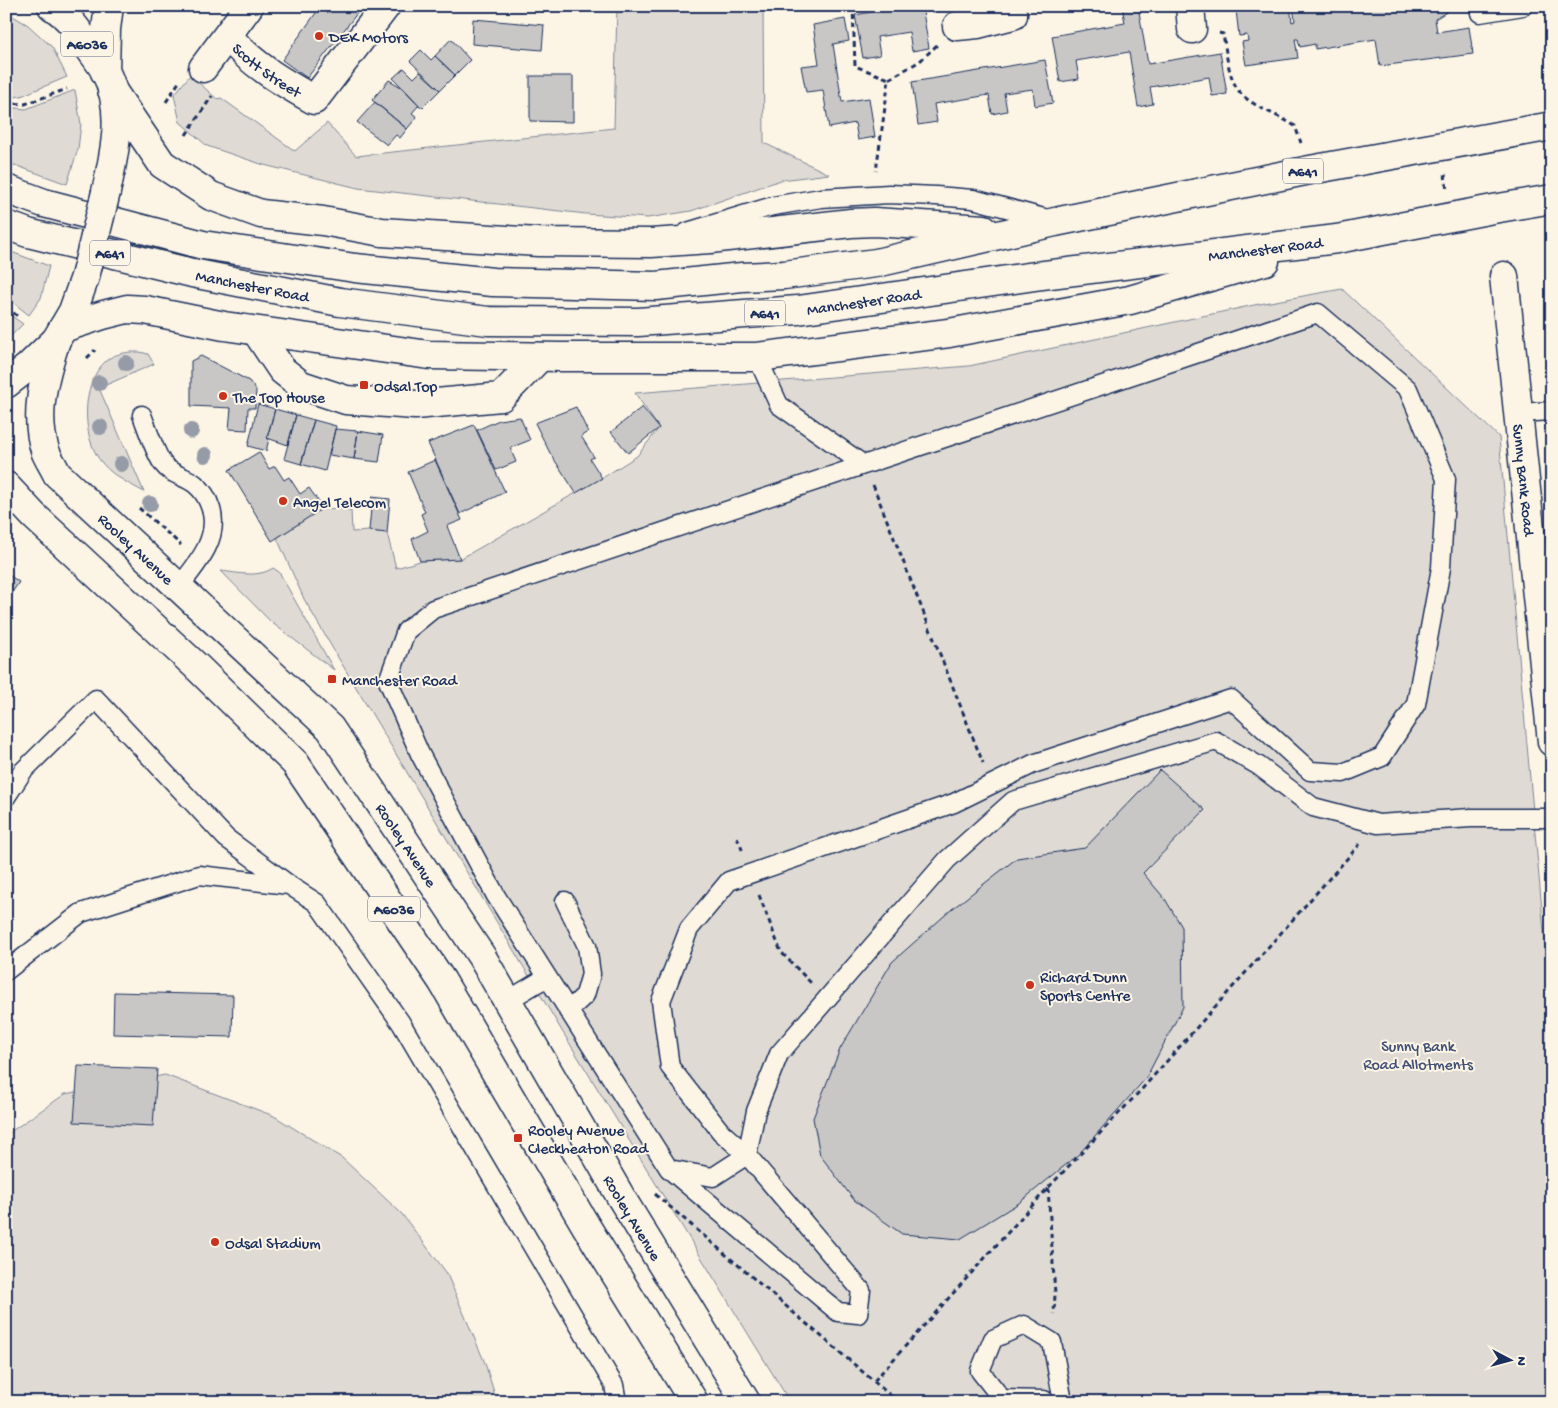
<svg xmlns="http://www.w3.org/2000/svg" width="1558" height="1408" viewBox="0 0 1558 1408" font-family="'Gochi Hand',sans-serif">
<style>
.green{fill:#dfdbd4;stroke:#7d8599}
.building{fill:#c8c7c6;stroke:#1b2f5e}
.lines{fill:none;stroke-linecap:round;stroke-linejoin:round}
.lane-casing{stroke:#1b2f5e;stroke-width:21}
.street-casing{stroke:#1b2f5e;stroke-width:31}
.secondary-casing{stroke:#1b2f5e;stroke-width:31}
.primary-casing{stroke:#1b2f5e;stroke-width:31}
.highway-casing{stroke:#1b2f5e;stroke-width:31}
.path{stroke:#1b2f5e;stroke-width:3;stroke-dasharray:5 4;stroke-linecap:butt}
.lane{stroke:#fcf5e5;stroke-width:18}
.street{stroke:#fcf5e5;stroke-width:28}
.secondary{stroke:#fcf5e5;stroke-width:28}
.primary{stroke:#fcf5e5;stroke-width:28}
.highway{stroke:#fcf5e5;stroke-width:28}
.highway-bridge-casing{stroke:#1b2f5e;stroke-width:31;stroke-linecap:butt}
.highway-bridge{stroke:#fcf5e5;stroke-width:28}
.tree{fill:#969ba8}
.poi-dot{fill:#c8321e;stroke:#fcf5e5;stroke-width:2}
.labels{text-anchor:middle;stroke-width:4;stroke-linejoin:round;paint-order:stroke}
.shield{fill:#fcf5e5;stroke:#5e6a86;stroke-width:1}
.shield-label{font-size:15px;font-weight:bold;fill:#1b2f5e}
.poi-label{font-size:16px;fill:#1b2f5e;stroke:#fcf5e5;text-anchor:start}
.street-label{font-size:16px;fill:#1b2f5e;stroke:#fcf5e5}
.park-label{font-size:16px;fill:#425176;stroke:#fcf5e5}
</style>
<rect width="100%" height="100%" fill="#fcf5e5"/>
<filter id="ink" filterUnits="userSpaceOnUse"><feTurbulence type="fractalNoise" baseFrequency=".02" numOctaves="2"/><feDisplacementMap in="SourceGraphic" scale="10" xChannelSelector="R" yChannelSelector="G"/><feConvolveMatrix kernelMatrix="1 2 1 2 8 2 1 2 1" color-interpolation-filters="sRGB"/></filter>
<g filter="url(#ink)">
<path class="green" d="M617,6H763L764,143L829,174L781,180L691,211L648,218L586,214L358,188L264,165L207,146L180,122L174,95L190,75L217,99L221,98L295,151L327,123L356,156L614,128Z
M6,12L28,25L52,47L67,77L21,96L6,98Z
M75,90L81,124L78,149L67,184L6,162V107L26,109Z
M6,250L49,266L41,298L29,315L6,297Z
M1342,289L1499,437L1552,1020V1402H790L562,1031L333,649L304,599L277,538L323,508L351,510L352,532L369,531L387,533L396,568L420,561L460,559L602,478L637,456L659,428L635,393L969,366L1259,304Z
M6,312L23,324L6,341Z
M131,352H140L148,354L154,364L99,388L144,492C130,484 114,477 103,464C81,440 80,383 106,361C112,355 122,353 131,352Z
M273,568L279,572L334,670L271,622L221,571C239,573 258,578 273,568Z
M165,1075L274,1116L342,1158L401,1213L446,1272L485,1363L497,1402H6V1137L13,1130L65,1094Z"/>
<path class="building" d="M321,6H351L358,12L307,78L282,60Z
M351,6H362L358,12Z
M904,6H922L929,48L912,51L909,32L877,37L880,55L863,58L855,15Z
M1122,6H1138L1148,64L1220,52L1227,94L1212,96L1209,77L1150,87L1153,104L1138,107L1129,52L1076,61L1079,79L1060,82L1052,36L1125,23Z
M1265,6H1290L1292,22L1295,21L1293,6H1456L1435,19L1437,32L1469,27L1473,54L1380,66L1376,39L1315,49V44L1300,47L1298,39H1295L1298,58L1246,65L1242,42L1248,41L1247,35L1239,36L1236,10Z
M473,19L544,25L542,50L472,44Z
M845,19L849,41L833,44L842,102L869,98L875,137L858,140L855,123L829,128L823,90L806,92L801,66L819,64L813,25Z
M451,39L470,60L455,75L435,56Z
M421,50L431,60L435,56L455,75L440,90L410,61Z
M1045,60L1053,103L1035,106L1033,89L1004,93L1007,111L992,114L989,95L934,104L937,122L918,125L912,82Z
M404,68L414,78L420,72L440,90L422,108L393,78Z
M530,76H573V122L530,121Z
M389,80L403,88L419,105L412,113L417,117L407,129L372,100Z
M375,102L407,129L400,138L396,135L387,145L357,122Z
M201,356L249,381L256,390L255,408H248L247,430L229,429L231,408L191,406V361Z
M258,404L275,409L267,438L269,439L266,451L248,446Z
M576,407L588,432L581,436L594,457L590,459L602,478L576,493L550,453L535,423Z
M642,407L659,428L628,453L611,432Z
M275,409L296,415L288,445L267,438Z
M296,415L314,420L301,464L284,459Z
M520,417L530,440L510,448L516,462L496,470L477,430L499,420Z
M314,420L336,426L325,471L301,464Z
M474,425L505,492L460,514L428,443Z
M335,429L358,431L354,459L329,455Z
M358,431L383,435L379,462L354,459Z
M259,452L269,469L275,466L284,480L289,477L300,494L309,488L323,508L272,541L229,470Z
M435,460L462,520L447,526L460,559L420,561L412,539L428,531L421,514L425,512L408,472Z
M372,497L390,499L387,533L369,531Z
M6,573L19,582L7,600H6Z
M1160,770L1205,810L1143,873L1165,899L1182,927L1183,1007L1146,1078L1079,1154L1019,1203L960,1239L902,1234L854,1200L820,1155L813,1118L840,1049L892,962L952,909L1017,858L1085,848Z
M114,992L233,995L232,1037L113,1034Z
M78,1066L157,1069L153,1126L74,1122Z"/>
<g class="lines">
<g class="lane-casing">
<path id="lane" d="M1480,13L1523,6
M687,232L773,206L821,198L889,194L936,196L973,199L1051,220
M757,357L779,405L864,465
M1517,413L1552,411
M142,415C147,428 155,453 163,464C171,475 185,476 195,484C204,491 208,499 211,509C220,539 196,565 179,587
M6,797L23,771L96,699L226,838L288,884
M565,901L587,946L591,974L585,995L568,1011
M6,971L81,913L199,875L289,885L317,903L401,1023L614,1385L617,1402
M507,1001L547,977
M669,1169L838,1312L858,1314L861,1290L747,1155L721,1132L670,1067L661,1001L689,929L729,881L954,803L1033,764L1231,699L1310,771L1343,773L1382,757L1416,704L1441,568L1446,479L1408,389L1318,313L433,609L406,631L388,681L420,754L496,896L669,1169L713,1177L747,1155L756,1111L779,1054L947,860L1013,801L1216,741L1259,766L1313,807L1378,824L1471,818H1552
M1046,1402L1044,1400L1002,1399L980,1371L993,1339L1024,1325L1052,1342L1063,1402"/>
</g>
<g class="street-casing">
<g id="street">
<path d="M1190,6L1192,29"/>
<path d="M957,26L978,24L1013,15"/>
<path id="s1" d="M228,36C251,64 282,82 314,100L386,6"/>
<path d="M203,68L249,6"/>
<path id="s2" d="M1504,276L1552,742"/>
<path d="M256,331L282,370L301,385L346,400L415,405L501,397L540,357"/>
</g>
</g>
<g class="secondary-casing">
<path id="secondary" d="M105,72L106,29L109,6"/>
</g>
<g class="primary-casing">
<g id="primary">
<path d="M112,90L162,164L211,196L261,214L323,221L382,232L538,242L651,243L710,239L851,223L874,222L984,229"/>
<path d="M6,189L44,203L203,245L355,268L493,282L656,286L742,277L784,275L876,263L1055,222L1310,170L1552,126"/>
<path id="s3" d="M6,225L28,233L192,273L340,302L488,321L638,322L798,310L1035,276L1337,239L1493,209L1552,199"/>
<path d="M63,328L103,315L127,309L145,310L224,326L429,355L560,357H757L949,333L1130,300L1265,261"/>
</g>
</g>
<g class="highway-casing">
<g id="highway">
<path d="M52,6C68,16 78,30 88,46C93,54 100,62 105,71C125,109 115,152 106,192"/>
<path id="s4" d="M56,340C44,376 33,416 46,453C49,460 54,467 57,474L330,728L482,957L622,1199L746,1402"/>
<path d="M6,384L28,367L56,340L73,311L85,277"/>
<path d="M6,486L34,516L196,666L295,763L442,981L586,1226L694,1402"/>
</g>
</g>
<path class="path" d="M853,6L855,66L889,79L876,171
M1219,33L1223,34C1227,55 1228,86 1247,99C1261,110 1280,116 1295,126L1301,143
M889,79L920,61L937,45
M166,102L179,82
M6,103L25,104L67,89
M186,135L212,96
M1445,174L1447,190
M6,307L20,318
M87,358L95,350
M873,485L983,763
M139,508L181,545
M737,837L743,852
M759,895L781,952L811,983
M1048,1188L1055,1294L1054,1314
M655,1194L898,1402
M874,1381L1048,1188L1142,1089L1360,844"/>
<use href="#lane" class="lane"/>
<use href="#street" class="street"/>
<use href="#secondary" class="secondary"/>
<use href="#primary" class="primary"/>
<use href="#highway" class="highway"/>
<g class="highway-bridge-casing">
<path id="highway-bridge" d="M85,277L106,192"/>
</g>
<use href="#highway-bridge" class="highway-bridge"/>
</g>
<g class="tree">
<circle cx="126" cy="363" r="8"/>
<circle cx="99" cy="383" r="8"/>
<circle cx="100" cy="427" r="8"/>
<circle cx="191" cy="431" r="8"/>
<circle cx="205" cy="455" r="8"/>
<circle cx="121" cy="464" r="8"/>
<circle cx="150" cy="504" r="8"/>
</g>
</g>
<g class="poi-dot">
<circle cx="319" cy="36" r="5"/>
<rect x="359" y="380" width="10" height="10" rx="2.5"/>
<circle cx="223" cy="396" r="5"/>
<circle cx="283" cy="501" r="5"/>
<rect x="327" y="674" width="10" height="10" rx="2.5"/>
<circle cx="1030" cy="985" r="5"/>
<rect x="513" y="1133" width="10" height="10" rx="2.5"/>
<circle cx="215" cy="1242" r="5"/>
</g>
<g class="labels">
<g class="shield">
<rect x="61" y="31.5" width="52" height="25" rx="4"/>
<rect x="1283" y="158.5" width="40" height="25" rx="4"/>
<rect x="90" y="240.5" width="40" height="25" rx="4"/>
<rect x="745" y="300.5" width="40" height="25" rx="4"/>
<rect x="368" y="896.5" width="52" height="25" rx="4"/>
</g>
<g class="shield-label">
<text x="87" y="49">A6036</text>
<text x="1303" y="176">A641</text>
<text x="110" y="258">A641</text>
<text x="765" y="318">A641</text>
<text x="394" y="914">A6036</text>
</g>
<g class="poi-label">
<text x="329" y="42">DEK Motors</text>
<text x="374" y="391">Odsal Top</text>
<text x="233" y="402">The Top House</text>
<text x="293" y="507">Angel Telecom</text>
<text x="342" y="685">Manchester Road</text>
<text x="1040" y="982">Richard Dunn<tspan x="1040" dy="18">Sports Centre</tspan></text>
<text x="528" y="1135">Rooley Avenue<tspan x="528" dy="18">Cleckheaton Road</tspan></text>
<text x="225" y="1248">Odsal Stadium</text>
</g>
<g class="street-label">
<text dy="6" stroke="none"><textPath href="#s1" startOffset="52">Scott Street</textPath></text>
<text dy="6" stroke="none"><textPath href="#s3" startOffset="1274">Manchester Road</textPath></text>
<text dy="6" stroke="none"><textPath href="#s3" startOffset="254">Manchester Road</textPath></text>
<text dy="6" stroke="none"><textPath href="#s3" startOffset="869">Manchester Road</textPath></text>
<text dy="6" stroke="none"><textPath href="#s2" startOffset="205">Sunny Bank Road</textPath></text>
<text dy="6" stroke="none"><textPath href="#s4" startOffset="248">Rooley Avenue</textPath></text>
<text dy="6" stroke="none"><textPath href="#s4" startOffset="652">Rooley Avenue</textPath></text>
<text dy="6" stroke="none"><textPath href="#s4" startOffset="1088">Rooley Avenue</textPath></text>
</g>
<g class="park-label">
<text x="1418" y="1051">Sunny Bank<tspan x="1418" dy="18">Road Allotments</tspan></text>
</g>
</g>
<rect width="1558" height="1408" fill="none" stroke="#fcf5e5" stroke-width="25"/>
<rect x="12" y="12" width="1533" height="1383" fill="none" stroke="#1b2f5e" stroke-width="2" filter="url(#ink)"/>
<g transform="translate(1510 1360) rotate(96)" stroke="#fcf5e5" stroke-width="4" paint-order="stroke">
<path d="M0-4L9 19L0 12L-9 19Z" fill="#1b2f5e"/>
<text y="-8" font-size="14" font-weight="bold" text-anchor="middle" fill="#1b2f5e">N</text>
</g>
</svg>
